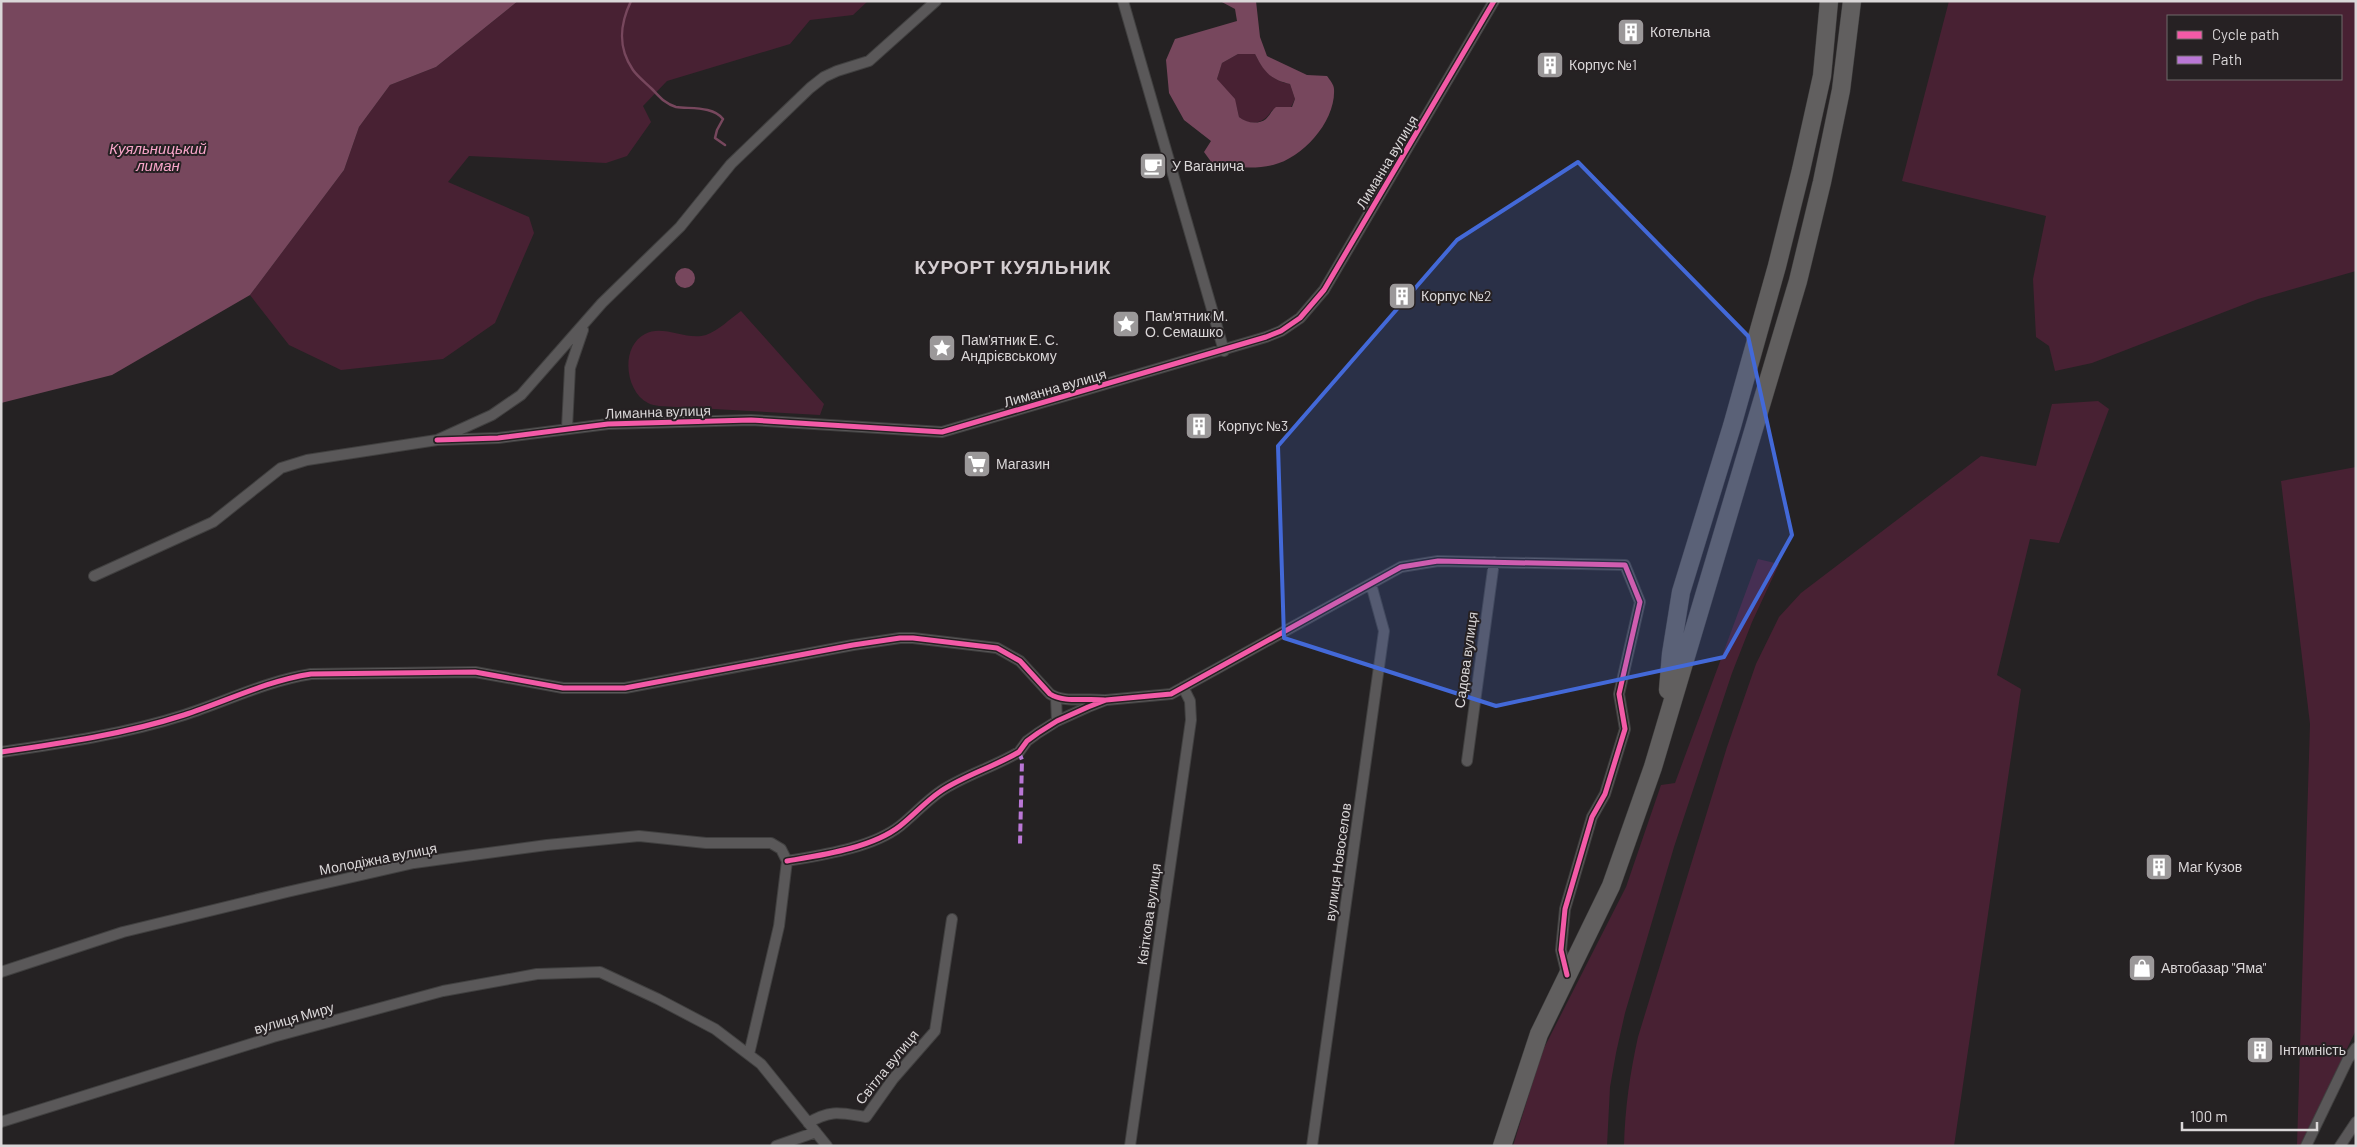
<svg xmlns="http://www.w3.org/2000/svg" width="2357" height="1147" viewBox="0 0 2357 1147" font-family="Barlow,sans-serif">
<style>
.green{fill:#482133;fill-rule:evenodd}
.water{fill:#77475d;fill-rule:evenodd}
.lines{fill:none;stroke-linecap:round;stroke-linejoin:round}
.stream{stroke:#77475d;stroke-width:2.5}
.street-casing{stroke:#414040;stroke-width:12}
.highway-casing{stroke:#414040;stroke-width:19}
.street{stroke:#5a5859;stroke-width:10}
.highway{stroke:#615f5f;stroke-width:18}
.quiet{stroke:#ba77d6;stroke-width:4;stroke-dasharray:8 4;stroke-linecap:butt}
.cycleway-casing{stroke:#262123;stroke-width:8}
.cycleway{stroke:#f35aa7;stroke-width:5}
.marked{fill:#4369d8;fill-opacity:0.2;stroke:#4369d8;stroke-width:4;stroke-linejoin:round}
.labels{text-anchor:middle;stroke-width:4;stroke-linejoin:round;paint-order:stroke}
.poi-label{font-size:14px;fill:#dad7d8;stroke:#262123;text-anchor:start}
.street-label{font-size:14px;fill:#dad7d8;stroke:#262123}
.water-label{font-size:15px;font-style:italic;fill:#f8a5c9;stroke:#262123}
.district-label{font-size:19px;font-weight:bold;letter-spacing:1px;fill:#d4cdd0;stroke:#262123}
</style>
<rect width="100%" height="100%" fill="#252223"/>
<path class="green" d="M518,1H868L853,15L810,20L790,44L667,81L643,106L651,122L627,156L606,163L469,156L448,182L529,217L534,233L495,323L443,359L341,370L289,345L250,295L344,170L359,127L390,85L436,67Z
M1949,1H2356V271L2258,299L2092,363L2055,371L2049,346L2036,337L2033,279L2046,216L1902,181ZM2341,16V79H2168V16Z
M1238,54H1255C1263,70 1272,81 1290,84L1295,99L1291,107L1272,110C1265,123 1251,127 1239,117C1235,92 1226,96 1217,79L1222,63Z
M741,311L824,404L820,415L659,406C656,405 651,405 648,403C625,391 620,347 645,334C663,324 686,341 706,335C718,331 731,318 741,311Z
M2098,401L2109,409L2059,543L2030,539L1997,675L2021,689L1954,1146H1624C1625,1108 1630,1073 1638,1037L1727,747L1756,664L1779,617L1801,593L1981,456L2036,466L2052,404Z
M2356,467V1030L2300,1146H2297L2310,724L2281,481Z
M1758,559L1779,564L1752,622L1732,673L1674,847L1625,1013L1616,1053L1610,1087L1607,1146H1513L1542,1052L1626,887L1661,785L1675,783Z"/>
<path class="water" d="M1,1H518L436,67L390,85L359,127L344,170L250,295L112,375L1,403Z
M1220,1H1256L1260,37L1267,56L1307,75L1327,76C1330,80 1334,85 1334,89C1336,121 1303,158 1273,165C1253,170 1231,167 1212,163L1204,152L1211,141L1184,120L1169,93L1166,60L1175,39L1237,21L1235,9ZM1238,54H1255C1264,72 1271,80 1290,84L1295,99L1292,107H1276C1272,110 1270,115 1266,119C1258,125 1246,123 1239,117L1235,99L1217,79L1222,63Z
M675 278a10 10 0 1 1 20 0a10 10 0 1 1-20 0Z"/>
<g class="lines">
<path class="stream" d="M631,1C620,24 617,47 633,70C638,77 646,83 652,89C659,96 665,104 676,107C691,109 713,106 723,119L717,130L715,138L725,145"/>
<g class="street-casing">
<path id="street" d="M1123,1L1224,351
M567,428L570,368L583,330
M437,440L498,438L608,424L751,420L942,432L1266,337L1281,331L1300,318L1324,290L1494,1
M94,576L213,522L281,468L307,460L437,440L492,415L521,395L602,303L680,227L731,164L810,88L824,77L837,71L869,61L936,1
M1056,698L1057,721
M1,752C63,743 125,734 184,715C227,701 266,681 311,674L475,672L563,688H625L853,645L900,638H913L997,648L1020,661L1050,694C1064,703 1085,698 1103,700
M1467,761L1494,562
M787,861C822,855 872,848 900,826C914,815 926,801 941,791C965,775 994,767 1019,752L1027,741L1038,733L1057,721L1088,707L1106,700L1171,694L1401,567L1438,561L1625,565L1640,602L1619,694L1625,729L1605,794L1592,817L1565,909L1561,950L1567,975
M1,972L123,932L287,892L414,863L547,845L639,836L706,843H771L781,849L787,861L779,926L749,1054
M1,1122L273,1037L443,991L537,974L600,972L658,999L715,1029L761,1064L827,1146
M808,1123C831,1109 841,1113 866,1117L893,1079L935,1031L952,919
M776,1146L816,1132
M1130,1146L1191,720L1190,701L1183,687
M1312,1146L1384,631L1371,584
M2306,1146L2348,1059L2356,1048
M2340,1146L2356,1122"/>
</g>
<g class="highway-casing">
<path id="highway" d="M1668,690L1671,654L1681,592L1732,426L1777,266L1801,170L1822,76L1829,1
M1502,1146L1539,1034L1611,886L1653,767L1798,281L1822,182L1841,90L1852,1"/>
</g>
<use href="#street" class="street"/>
<use href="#highway" class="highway"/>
<path class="quiet" d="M1019,752L1022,760L1020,844"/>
<g class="cycleway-casing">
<path id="cycleway" d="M437,440L498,438L608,424L751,420L942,432L1266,337L1281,331L1300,318L1324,290L1494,1
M1,752C63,743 125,734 184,715C227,701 266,681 311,674L475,672L563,688H625L853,645L900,638H913L997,648L1020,661L1050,694C1064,703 1086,698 1104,700
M787,861C822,855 872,848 900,826C914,815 926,801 941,791C965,775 994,767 1019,752L1027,741L1038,733L1057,721L1088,707L1106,700L1171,694L1401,567L1438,561L1625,565L1640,602L1619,694L1625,729L1605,794L1592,817L1565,909L1561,950L1567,975"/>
</g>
<use href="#cycleway" class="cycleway"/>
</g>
<path class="marked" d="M1578,162L1748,336L1792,535L1724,657L1496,706L1284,638L1278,446L1457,240Z"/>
<defs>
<g id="building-square" transform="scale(1.4375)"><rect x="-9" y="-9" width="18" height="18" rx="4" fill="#9b9899" stroke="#262123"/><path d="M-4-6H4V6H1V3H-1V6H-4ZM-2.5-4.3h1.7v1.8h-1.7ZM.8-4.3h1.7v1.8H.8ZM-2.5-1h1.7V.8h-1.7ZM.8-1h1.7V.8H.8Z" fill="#fff"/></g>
<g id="cafe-square" transform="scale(1.4375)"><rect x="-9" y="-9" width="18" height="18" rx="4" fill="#9b9899" stroke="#262123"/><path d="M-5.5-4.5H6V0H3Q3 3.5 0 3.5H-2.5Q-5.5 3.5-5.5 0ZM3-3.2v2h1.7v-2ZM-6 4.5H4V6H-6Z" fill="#fff"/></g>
<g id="sight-square" transform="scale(1.4375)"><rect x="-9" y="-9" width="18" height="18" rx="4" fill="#9b9899" stroke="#262123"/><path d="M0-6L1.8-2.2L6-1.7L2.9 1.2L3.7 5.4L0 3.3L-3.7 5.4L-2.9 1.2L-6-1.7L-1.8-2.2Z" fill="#fff"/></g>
<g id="supermarket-square" transform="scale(1.4375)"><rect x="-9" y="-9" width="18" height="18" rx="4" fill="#9b9899" stroke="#262123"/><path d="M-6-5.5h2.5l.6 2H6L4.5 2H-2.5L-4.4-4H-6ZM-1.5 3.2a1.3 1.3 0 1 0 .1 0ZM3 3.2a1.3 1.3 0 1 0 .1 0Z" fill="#fff"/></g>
<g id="shop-square" transform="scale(1.4375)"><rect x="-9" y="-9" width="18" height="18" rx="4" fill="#9b9899" stroke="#262123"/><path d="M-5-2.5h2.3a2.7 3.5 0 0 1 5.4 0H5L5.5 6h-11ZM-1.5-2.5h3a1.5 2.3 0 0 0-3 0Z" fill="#fff"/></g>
</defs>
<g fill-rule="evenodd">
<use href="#building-square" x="1631" y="32"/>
<use href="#building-square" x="1550" y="65"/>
<use href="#cafe-square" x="1153" y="166"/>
<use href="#building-square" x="1402" y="296"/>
<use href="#sight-square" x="1126" y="324"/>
<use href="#sight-square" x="942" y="348"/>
<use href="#building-square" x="1199" y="426"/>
<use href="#supermarket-square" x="977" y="464"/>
<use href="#building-square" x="2159" y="867"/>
<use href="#shop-square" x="2142" y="968"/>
<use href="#building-square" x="2260" y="1050"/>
</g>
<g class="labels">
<g class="poi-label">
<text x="1650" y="37">Котельна</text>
<text x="1569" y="70">Корпус №1</text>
<text x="1172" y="171">У Ваганича</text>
<text x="1421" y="301">Корпус №2</text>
<text x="1145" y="321">Пам'ятник М.<tspan x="1145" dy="16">О. Семашко</tspan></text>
<text x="961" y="345">Пам'ятник Е. С.<tspan x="961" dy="16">Андрієвському</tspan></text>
<text x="1218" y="431">Корпус №3</text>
<text x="996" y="469">Магазин</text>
<text x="2178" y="872">Маг Кузов</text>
<text x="2161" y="973">Автобазар "Яма"</text>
<text x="2279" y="1055">Інтимність</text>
</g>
<g class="street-label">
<text transform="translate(1387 162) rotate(-59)" y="5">Лиманна вулиця</text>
<text transform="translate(1055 388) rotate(-16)" y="5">Лиманна вулиця</text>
<text transform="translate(658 412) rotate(-2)" y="5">Лиманна вулиця</text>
<text transform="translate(1466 660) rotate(-82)" y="5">Садова вулиця</text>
<text transform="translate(378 859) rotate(-11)" y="5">Молодіжна вулиця</text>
<text transform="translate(1338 862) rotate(-82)" y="5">вулиця Новоселов</text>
<text transform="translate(1149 914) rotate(-82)" y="5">Квіткова вулиця</text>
<text transform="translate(294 1018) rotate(-16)" y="5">вулиця Миру</text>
<text transform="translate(887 1067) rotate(-51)" y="5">Світла вулиця</text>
</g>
<g class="water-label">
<text x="158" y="154">Куяльницький<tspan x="158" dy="17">лиман</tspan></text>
</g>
<g class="district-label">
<text x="1013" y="274">КУРОРТ КУЯЛЬНИК</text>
</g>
</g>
<rect width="2357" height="1147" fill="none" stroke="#dad7d8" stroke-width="5"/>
<rect x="2167" y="15" width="175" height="65" fill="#262123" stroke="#6e6a6b"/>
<rect x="2177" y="31" width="25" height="8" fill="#f35aa7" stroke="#6e6a6b"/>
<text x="2212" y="40" font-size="15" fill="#dad7d8">Cycle path</text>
<rect x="2177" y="56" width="25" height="8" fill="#ba77d6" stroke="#6e6a6b"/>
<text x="2212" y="65" font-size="15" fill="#dad7d8">Path</text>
<path d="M2182 1122v8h135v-8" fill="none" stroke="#dad7d8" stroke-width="2.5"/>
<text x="2190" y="1122" font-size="15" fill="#dad7d8" stroke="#262123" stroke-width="4" paint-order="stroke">100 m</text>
</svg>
